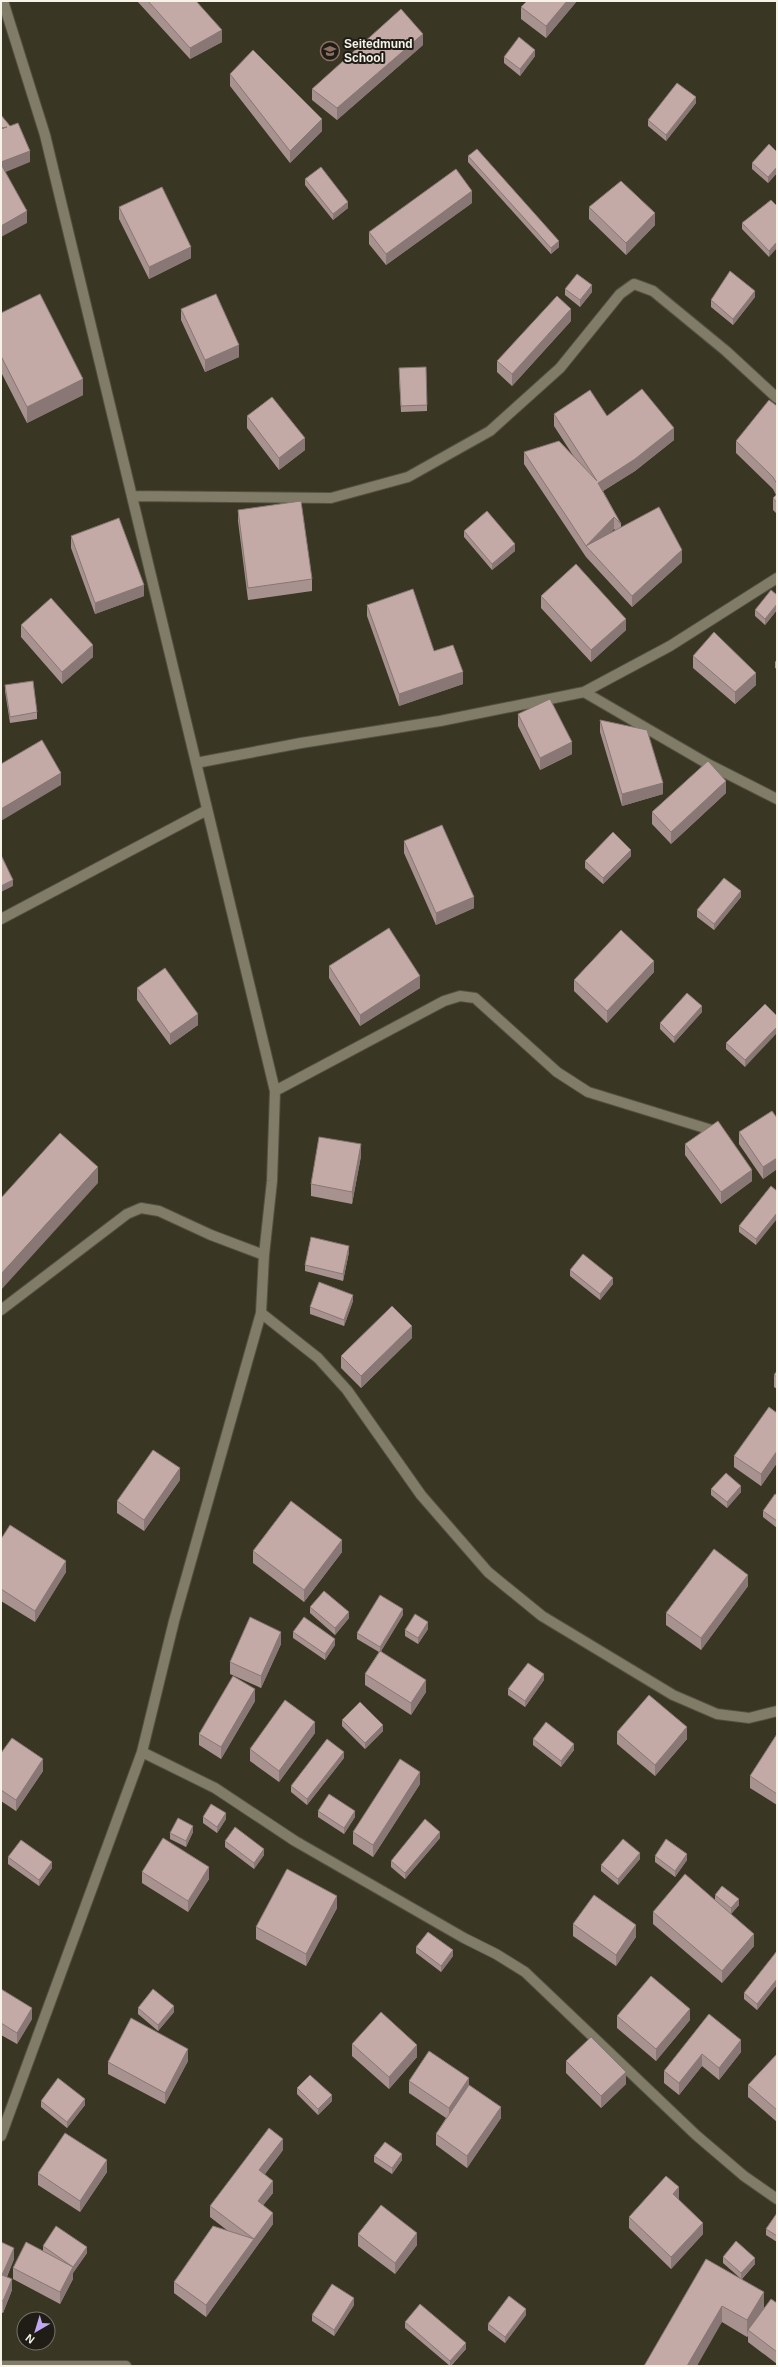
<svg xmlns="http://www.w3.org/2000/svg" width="778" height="2367" viewBox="0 0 778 2367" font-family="Helvetica,sans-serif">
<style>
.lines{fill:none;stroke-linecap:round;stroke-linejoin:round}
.minor-casing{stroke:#545142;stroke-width:12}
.minor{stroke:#807c68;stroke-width:10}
.wall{fill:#a8928f;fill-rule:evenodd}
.shaded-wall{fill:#887774}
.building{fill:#c3aaa6;stroke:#887774}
.labels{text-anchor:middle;stroke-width:4;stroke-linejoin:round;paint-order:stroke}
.poi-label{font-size:12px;font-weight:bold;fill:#f6f4e9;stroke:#1f1d15;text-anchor:start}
</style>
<rect width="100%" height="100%" fill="#3a3624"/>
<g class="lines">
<g class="minor-casing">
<path id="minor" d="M132,496L331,498L408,477L490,431L560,368L620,294L634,284L653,291L726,351L777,398
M584,692L670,646L777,578
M196,763L301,743L440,721L584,692L708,764L777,799
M1,919L207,810
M275,1091L444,1001L460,996L475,998L557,1072L588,1092L718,1132
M1,1310L127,1214L141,1208L159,1211L211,1235L264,1255
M261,1313L318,1358L347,1390L421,1495L488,1572L542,1616L673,1695L717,1714L749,1718L777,1711
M142,1752L215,1788L295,1841L464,1938L496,1954L525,1972L696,2135L744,2176L777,2199
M1,2136L142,1752L174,1621L261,1313L264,1255L272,1181L275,1091L45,135L3,1
M1,2366H126"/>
</g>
<use href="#minor" class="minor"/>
</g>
<path class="wall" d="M137,1H196L222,42L190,59Z
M527,1H577L546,38L521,19V7Z
M423,45L337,120L312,100V89Z
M535,56L520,76L504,63V57Z
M230,74L322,131L290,163L230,86Z
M696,103L666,141L648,126V120Z
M777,152V173L768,183L752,169V163Z
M468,156L559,247L551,254L468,162Z
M305,179L348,208L333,220L305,185Z
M771,200L769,257L742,229V223Z
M472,203L386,265L369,244V232Z
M119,207L191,258L149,279L119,219Z
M589,207L655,225L626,255L589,219Z
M565,289L592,292L580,307L565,295Z
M755,297L733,325L711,307V300Z
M181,309L239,357L205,372L181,320Z
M1,313L83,395L27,423L1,372Z
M571,321L512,386L497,372V361Z
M399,374L427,405V411L401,412Z
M777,406V514L773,510V498L776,495L773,489L736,453V441Z
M554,414L607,416L674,440L635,471L603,491L621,524V527L682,562L632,607L586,557L524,464V452L574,457L554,426ZM614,529L615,530L609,534Z
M247,416L305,450L279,470L247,428Z
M238,510L312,579V591L248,600L238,521Z
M464,531L515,551L492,570L464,537Z
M71,536L144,596L95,614L71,548Z
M777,595V610L765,625L755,616V610Z
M541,596L626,630L591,662L541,608Z
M367,605L434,651L463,684L399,706L367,616Z
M21,625L93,657L62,684L21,637Z
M693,656L756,685L735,704L693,668Z
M777,659V669L775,668V662Z
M5,685L37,712V719L10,723L5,691Z
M518,714L572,754L540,770L518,726Z
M600,720L663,794L622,806L600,732Z
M726,793L671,844L652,824V812Z
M404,841L474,908L436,925L404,853Z
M631,856L603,884L585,868V861Z
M741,897L714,930L697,917V910Z
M329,966L420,988L360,1026L329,978Z
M654,972L607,1023L574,991V980Z
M137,988L198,1025L170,1045L137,1000Z
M765,1004L745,1067L726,1049V1043Z
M702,1012L674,1043L660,1029V1023Z
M777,1118V1169L763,1179L739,1144V1132Z
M685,1144L752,1181L721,1204L685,1155Z
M361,1156L352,1204L311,1196V1184Z
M771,1186L756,1245L739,1232V1226Z
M349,1252L343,1281L305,1271V1265Z
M570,1270L613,1284L600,1300L570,1276Z
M353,1301L344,1326L310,1314V1307Z
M412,1338L361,1388L341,1368V1356Z
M777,1371V1389L774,1387V1375Z
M777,1413V1463L761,1486L734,1467V1456Z
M180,1480L144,1531L117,1513V1501Z
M711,1489L741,1492L727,1508L711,1495Z
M777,1495V1528L763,1517V1511Z
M1,1539L66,1572L35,1622L1,1601Z
M253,1551L342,1552L304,1602L253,1563Z
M748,1586L701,1650L666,1625V1613Z
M310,1607L349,1618L335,1635L310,1613Z
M403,1615L381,1651L426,1692L411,1715L365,1685V1674L379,1652L357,1639V1633Z
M428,1629L418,1644L405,1636V1630Z
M293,1632L335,1645L325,1660L293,1638Z
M281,1644L261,1688L230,1674V1662Z
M544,1680L525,1707L508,1695V1689Z
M255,1701L221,1759L199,1745V1734Z
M342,1720L383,1731L365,1749L342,1726Z
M617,1732L687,1739L655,1776L617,1744Z
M315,1733L279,1782L250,1761V1749Z
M777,1734V1805L750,1788V1776Z
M533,1739L574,1750L561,1767L533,1745Z
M1,1753L43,1771L16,1811L1,1801Z
M344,1758L307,1805L291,1792V1786Z
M420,1784L373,1857L353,1844V1832Z
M318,1811L355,1817L344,1834L318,1817Z
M203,1817L226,1819L217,1833L203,1823Z
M193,1832L186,1847L170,1839V1833Z
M440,1838L405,1879L391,1867V1861Z
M225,1841L264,1855L254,1869L225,1847Z
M655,1856L687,1860L675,1877L655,1862Z
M8,1857L52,1868L39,1886L8,1864Z
M640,1859L618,1885L601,1871V1865Z
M142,1872L209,1879L188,1912L142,1883Z
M715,1895L739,1905L731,1914L754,1946L722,1983L653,1924V1912L715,1900Z
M337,1908L306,1966L256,1939V1927Z
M573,1924L636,1937L616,1966L573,1936Z
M416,1947L453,1956L441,1972L416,1953Z
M777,1951V1985L757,2010L744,1999V1993Z
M1,1989L32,2019L17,2044L1,2035Z
M138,2008L174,2012L158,2031L138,2014Z
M709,2014L741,2052L719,2080L702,2066L679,2095L664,2083V2071Z
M617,2016L690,2020L656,2061L617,2028Z
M352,2044L417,2057L389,2089L352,2056Z
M777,2054V2122L748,2097V2085Z
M188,2061L165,2104L108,2074V2062Z
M566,2061L626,2084L601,2108L566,2073Z
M409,2081L469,2085L501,2118L467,2168L436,2145V2134L446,2118L409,2093Z
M297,2088L332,2101L318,2115L297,2094Z
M41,2101L85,2105L67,2128L41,2107Z
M283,2150L265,2174L273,2193L263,2205L273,2224L206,2317L174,2293V2282L228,2231L210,2217V2206Z
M374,2156L402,2160L392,2174L374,2162Z
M107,2172L80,2212L38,2185V2173Z
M679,2199L678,2200L703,2234L671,2269L629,2228V2217Z
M777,2213V2242L766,2235V2229Z
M358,2234L417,2245L395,2274L358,2246Z
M1,2242L14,2259L7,2277L12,2290L3,2313L1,2312Z
M43,2246L87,2253L73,2273V2272V2279L60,2304L13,2279V2268L43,2251Z
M723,2257L755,2264L742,2279L764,2308L762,2312L777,2303V2364L748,2342V2336L747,2337L722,2322L644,2366L740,2278L723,2263Z
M354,2305L334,2336L312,2321V2315Z
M526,2315L505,2343L488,2330V2324Z
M405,2322L466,2349L451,2366H450L405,2328Z"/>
<path class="shaded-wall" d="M567,1H577L546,38V26Z
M222,30V42L190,59V48Z
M423,34V45L337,120V108Z
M535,50V56L520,76V69Z
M696,97V103L666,141V135Z
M322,119V131L290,163V151Z
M30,151V162L1,174V162Z
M777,167V173L768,183V177Z
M472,191V203L386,265V254Z
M348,202V208L333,220V214Z
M27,211V223L1,237V226Z
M655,213V225L626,255V243Z
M559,241V247L551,254V248Z
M777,242V248L769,257V251Z
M191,247V258L149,279V267Z
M592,285V292L580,307V300Z
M755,291V297L733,325V319Z
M571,309V321L512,386V374Z
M239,345V357L205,372V360Z
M83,379V395L27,423V407Z
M674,428V440L635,471L598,494V483Z
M305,438V450L279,470V458Z
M614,517V529L592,552L586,546Z
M515,544V551L492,570V564Z
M682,550V562L632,607V596Z
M144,585V596L95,614V603Z
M777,604V610L765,625V619Z
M626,619V630L591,662V650Z
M93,645V657L62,684V672Z
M463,672V684L399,706V694Z
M756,673V685L735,704V692Z
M572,742V754L540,770V758Z
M61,773V785L1,821V809Z
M726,781V793L671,844V832Z
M663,783V794L622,806V794Z
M631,850V856L603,884V878Z
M13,880V886L1,892V886Z
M741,891V897L714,930V924Z
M474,897V908L436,925V913Z
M654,961V972L607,1023V1011Z
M420,976V988L360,1026V1015Z
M702,1006V1012L674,1043V1037Z
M198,1014V1025L170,1045V1034Z
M777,1027V1033L745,1067V1060Z
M361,1144V1156L352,1204V1192Z
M777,1158V1169L763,1179V1167Z
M98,1167V1183L1,1290V1274Z
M752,1170V1181L721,1204V1192Z
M777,1213V1219L756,1245V1239Z
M349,1246V1252L343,1281V1274Z
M613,1278V1284L600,1300V1294Z
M353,1295V1301L344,1326V1320Z
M412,1326V1338L361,1388V1376Z
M777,1451V1463L761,1486V1474Z
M180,1468V1480L144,1531V1520Z
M741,1486V1492L727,1508V1502Z
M342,1540V1552L304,1602V1590Z
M66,1561V1572L35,1622V1611Z
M748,1575V1586L701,1650V1638Z
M403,1609V1615L380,1653V1647Z
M349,1612V1618L335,1635V1628Z
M428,1622V1629L418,1644V1638Z
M281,1632V1644L261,1688V1676Z
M335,1639V1645L325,1660V1654Z
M544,1674V1680L525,1707V1701Z
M426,1680V1692L411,1715V1703Z
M255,1689V1701L221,1759V1747Z
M315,1722V1733L279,1782V1771Z
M383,1725V1731L365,1749V1743Z
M687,1727V1739L655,1776V1765Z
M574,1744V1750L561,1767V1761Z
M344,1752V1758L307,1805V1799Z
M43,1759V1771L16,1811V1800Z
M420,1772V1784L373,1857V1845Z
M355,1811V1817L344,1834V1828Z
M226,1813V1819L217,1833V1827Z
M193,1826V1832L186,1847V1841Z
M440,1832V1838L405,1879V1873Z
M264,1849V1855L254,1869V1863Z
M640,1853V1859L618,1885V1879Z
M687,1854V1860L675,1877V1871Z
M52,1862V1868L39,1886V1880Z
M209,1867V1879L188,1912V1901Z
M337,1896V1908L306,1966V1954Z
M739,1899V1905L731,1914V1908Z
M636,1925V1937L616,1966V1955Z
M754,1934V1946L722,1983V1971Z
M453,1950V1956L441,1972V1966Z
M777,1979V1985L757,2010V2004Z
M174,2006V2012L158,2031V2025Z
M32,2008V2019L17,2044V2033Z
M690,2009V2020L656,2061V2049Z
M741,2040V2052L719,2080V2068Z
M417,2045V2057L389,2089V2077Z
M188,2049V2061L165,2104V2093Z
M702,2054V2066L679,2095V2083Z
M626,2072V2084L601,2108V2096Z
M469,2078V2090L449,2120V2108Z
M332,2095V2101L318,2115V2109Z
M85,2099V2105L67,2128V2122Z
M501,2107V2118L467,2168V2156Z
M283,2139V2150L259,2182V2170Z
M402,2154V2160L392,2174V2168Z
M107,2160V2172L80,2212V2201Z
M273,2181V2193L258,2212V2201Z
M679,2187V2199L673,2206V2194Z
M273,2213V2224L206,2317V2305Z
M703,2223V2234L671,2269V2257Z
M417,2233V2245L395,2274V2263Z
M87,2247V2253L73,2273V2267Z
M14,2248V2259L2,2287V2275Z
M755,2258V2264L741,2279V2273Z
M73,2267V2279L60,2304V2292Z
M12,2279V2290L3,2313V2301Z
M764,2292V2308L750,2332L748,2330L747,2337V2320Z
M354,2298V2305L334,2336V2330Z
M722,2306V2322L697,2366H687Z
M526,2309V2315L505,2343V2337Z
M466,2343V2349L450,2366V2361Z"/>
<path class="building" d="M148,1H196L222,30L190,48Z
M527,1H567L546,26L521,7Z
M401,9L423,34L337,108L312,89Z
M519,37L535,50L520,69L504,57Z
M253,50L322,119L290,151L230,74Z
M677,83L696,97L666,135L648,120Z
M1,115L10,126L18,123L30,151L1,162V129L7,127L1,128Z
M769,144L777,152V167L768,177L752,163Z
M477,149L559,241L551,248L468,156Z
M1,166H2L27,211L1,226Z
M321,167L348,202L333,214L305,179Z
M456,169L472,191L386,254L369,232Z
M621,181L655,213L626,243L589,207Z
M162,187L191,247L149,267L119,207Z
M771,200L777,206V242L769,251L742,223Z
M730,271L755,291L733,319L711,300Z
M577,274L592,285L580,300L565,289Z
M40,294L83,379L27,407L1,356V313Z
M216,294L239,345L205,360L181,309Z
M557,296L571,309L512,374L497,361Z
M426,367L427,405L401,406L399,368Z
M642,389L674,428L635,459L598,483L621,524L614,517L586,546L659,507L682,550L632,596L586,546L524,452L559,441L597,481L554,414L590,390L607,416Z
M272,397L305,438L279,458L247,416Z
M769,400L777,406V484L773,477L736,441Z
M777,494V503L773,498Z
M301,501L312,579L248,588L238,510Z
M487,511L515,544L492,564L464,531Z
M119,518L144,585L95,603L71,536Z
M576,564L626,619L591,650L541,596Z
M413,589L434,651L453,645L463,672L399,694L367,605Z
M771,590L777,595V604L765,619L755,610Z
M51,598L93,645L62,672L21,625Z
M714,632L756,673L735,692L693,656Z
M33,681L37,712L10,717L5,685Z
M550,699L572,742L540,758L518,714Z
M600,720L647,730L663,783L622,794Z
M42,740L61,773L1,809V764Z
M708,761L726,781L671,832L652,812Z
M442,825L474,897L436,913L404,841Z
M613,832L631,850L603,878L585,861Z
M1,855L13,880L1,886Z
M724,878L741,891L714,924L697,910Z
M389,928L420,976L360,1015L329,966Z
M621,930L654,961L607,1011L574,980Z
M165,968L198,1014L170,1034L137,988Z
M687,993L702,1006L674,1037L660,1023Z
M765,1004L777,1016V1027L745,1060L726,1043Z
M772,1111L777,1118V1158L763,1167L739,1132Z
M718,1121L752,1170L721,1192L685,1144Z
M60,1133L98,1167L1,1274V1198Z
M319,1137L361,1144L352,1192L311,1184Z
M771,1186L777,1191V1213L756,1239L739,1226Z
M311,1237L349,1246L343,1274L305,1265Z
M583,1254L613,1278L600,1294L570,1270Z
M319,1282L353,1295L344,1320L310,1307Z
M392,1306L412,1326L361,1376L341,1356Z
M777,1371V1377L774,1375Z
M769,1407L777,1413V1451L761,1474L734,1456Z
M153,1450L180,1468L144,1520L117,1501Z
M726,1473L741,1486L727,1502L711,1489Z
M775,1494L777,1495V1521L763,1511Z
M291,1501L342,1540L304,1590L253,1551Z
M10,1525L66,1561L35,1611L1,1589V1539Z
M714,1549L748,1575L701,1638L666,1613Z
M324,1591L349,1612L335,1628L310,1607Z
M380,1595L403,1609L380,1647L357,1633Z
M415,1614L428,1622L418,1638L405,1630Z
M250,1617L281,1632L261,1676L230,1662Z
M304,1617L335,1639L325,1654L293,1632Z
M380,1651L426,1680L411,1703L365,1674Z
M528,1663L544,1674L525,1701L508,1689Z
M233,1676L255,1689L221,1747L199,1734Z
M649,1695L687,1727L655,1765L617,1732Z
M285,1700L315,1722L279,1771L250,1749Z
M360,1702L383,1725L365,1743L342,1720Z
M546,1722L574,1744L561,1761L533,1739Z
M777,1734V1794L750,1776Z
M12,1738L43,1759L16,1800L1,1790V1753Z
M327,1739L344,1752L307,1799L291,1786Z
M400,1759L420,1772L373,1845L353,1832Z
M329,1794L355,1811L344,1828L318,1811Z
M211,1804L226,1813L217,1827L203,1817Z
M178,1818L193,1826L186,1841L170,1833Z
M425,1819L440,1832L405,1873L391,1861Z
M235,1827L264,1849L254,1863L225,1841Z
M163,1838L209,1867L188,1901L142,1872Z
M623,1839L640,1853L618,1879L601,1865Z
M666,1839L687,1854L675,1871L655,1856Z
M21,1840L52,1862L39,1880L8,1857Z
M287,1869L337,1896L306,1954L256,1927Z
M685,1874L754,1934L722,1971L653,1912Z
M722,1886L739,1899L731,1908L715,1895Z
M594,1895L636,1925L616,1955L573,1924Z
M428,1932L453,1950L441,1966L416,1947Z
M777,1951V1979L757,2004L744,1993Z
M651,1976L690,2009L656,2049L617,2016Z
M1,1989L32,2008L17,2033L1,2023Z
M153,1989L174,2006L158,2025L138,2008Z
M381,2012L417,2045L389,2077L352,2044Z
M709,2014L741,2040L719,2068L702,2054L679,2083L664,2071Z
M131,2018L188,2049L165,2093L108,2062Z
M591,2037L626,2072L601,2096L566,2061Z
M429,2051L469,2078L449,2108L409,2081Z
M777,2054V2110L748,2085Z
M310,2075L332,2095L318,2109L297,2088Z
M58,2078L85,2099L67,2122L41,2101Z
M469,2085L501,2107L467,2156L436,2134Z
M269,2128L283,2139L259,2170L273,2181L258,2201L273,2213L254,2239L210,2206Z
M65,2133L107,2160L80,2201L38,2173Z
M385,2142L402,2154L392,2168L374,2156Z
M666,2176L679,2187L673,2194L703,2223L671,2257L629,2217Z
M381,2205L417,2233L395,2263L358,2234Z
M777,2213V2236L766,2229Z
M56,2226L87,2247L73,2267L43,2246Z
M213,2226L254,2239L206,2305L174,2282Z
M736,2241L755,2258L741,2273L723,2257Z
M1,2242L14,2248L2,2275L12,2279L3,2301L1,2300Z
M26,2242L73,2267L60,2292L13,2268Z
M706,2259L764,2292L747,2320L722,2306L687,2366H644Z
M332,2284L354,2298L334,2330L312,2315Z
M509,2296L526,2309L505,2337L488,2324Z
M771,2299L777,2303V2352L748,2330Z
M420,2304L466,2343L450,2361L405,2322Z"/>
<defs>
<g id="school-ring" transform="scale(1)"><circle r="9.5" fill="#1f1d15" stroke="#8d6e63" stroke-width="1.5"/><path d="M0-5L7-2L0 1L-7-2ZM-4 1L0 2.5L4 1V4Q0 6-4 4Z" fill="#8d6e63"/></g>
</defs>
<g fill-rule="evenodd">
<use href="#school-ring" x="330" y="51"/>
</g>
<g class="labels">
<g class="poi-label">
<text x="344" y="48">Seitedmund<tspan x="344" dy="14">School</tspan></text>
</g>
</g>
<rect width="778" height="2367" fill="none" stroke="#f6f4e9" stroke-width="4"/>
<g transform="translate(36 2331) rotate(218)"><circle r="19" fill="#1f1d15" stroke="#75736a"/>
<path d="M0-3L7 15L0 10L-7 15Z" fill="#c2a7f2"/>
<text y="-6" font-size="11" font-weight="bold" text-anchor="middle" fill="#f6f4e9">N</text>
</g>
</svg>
